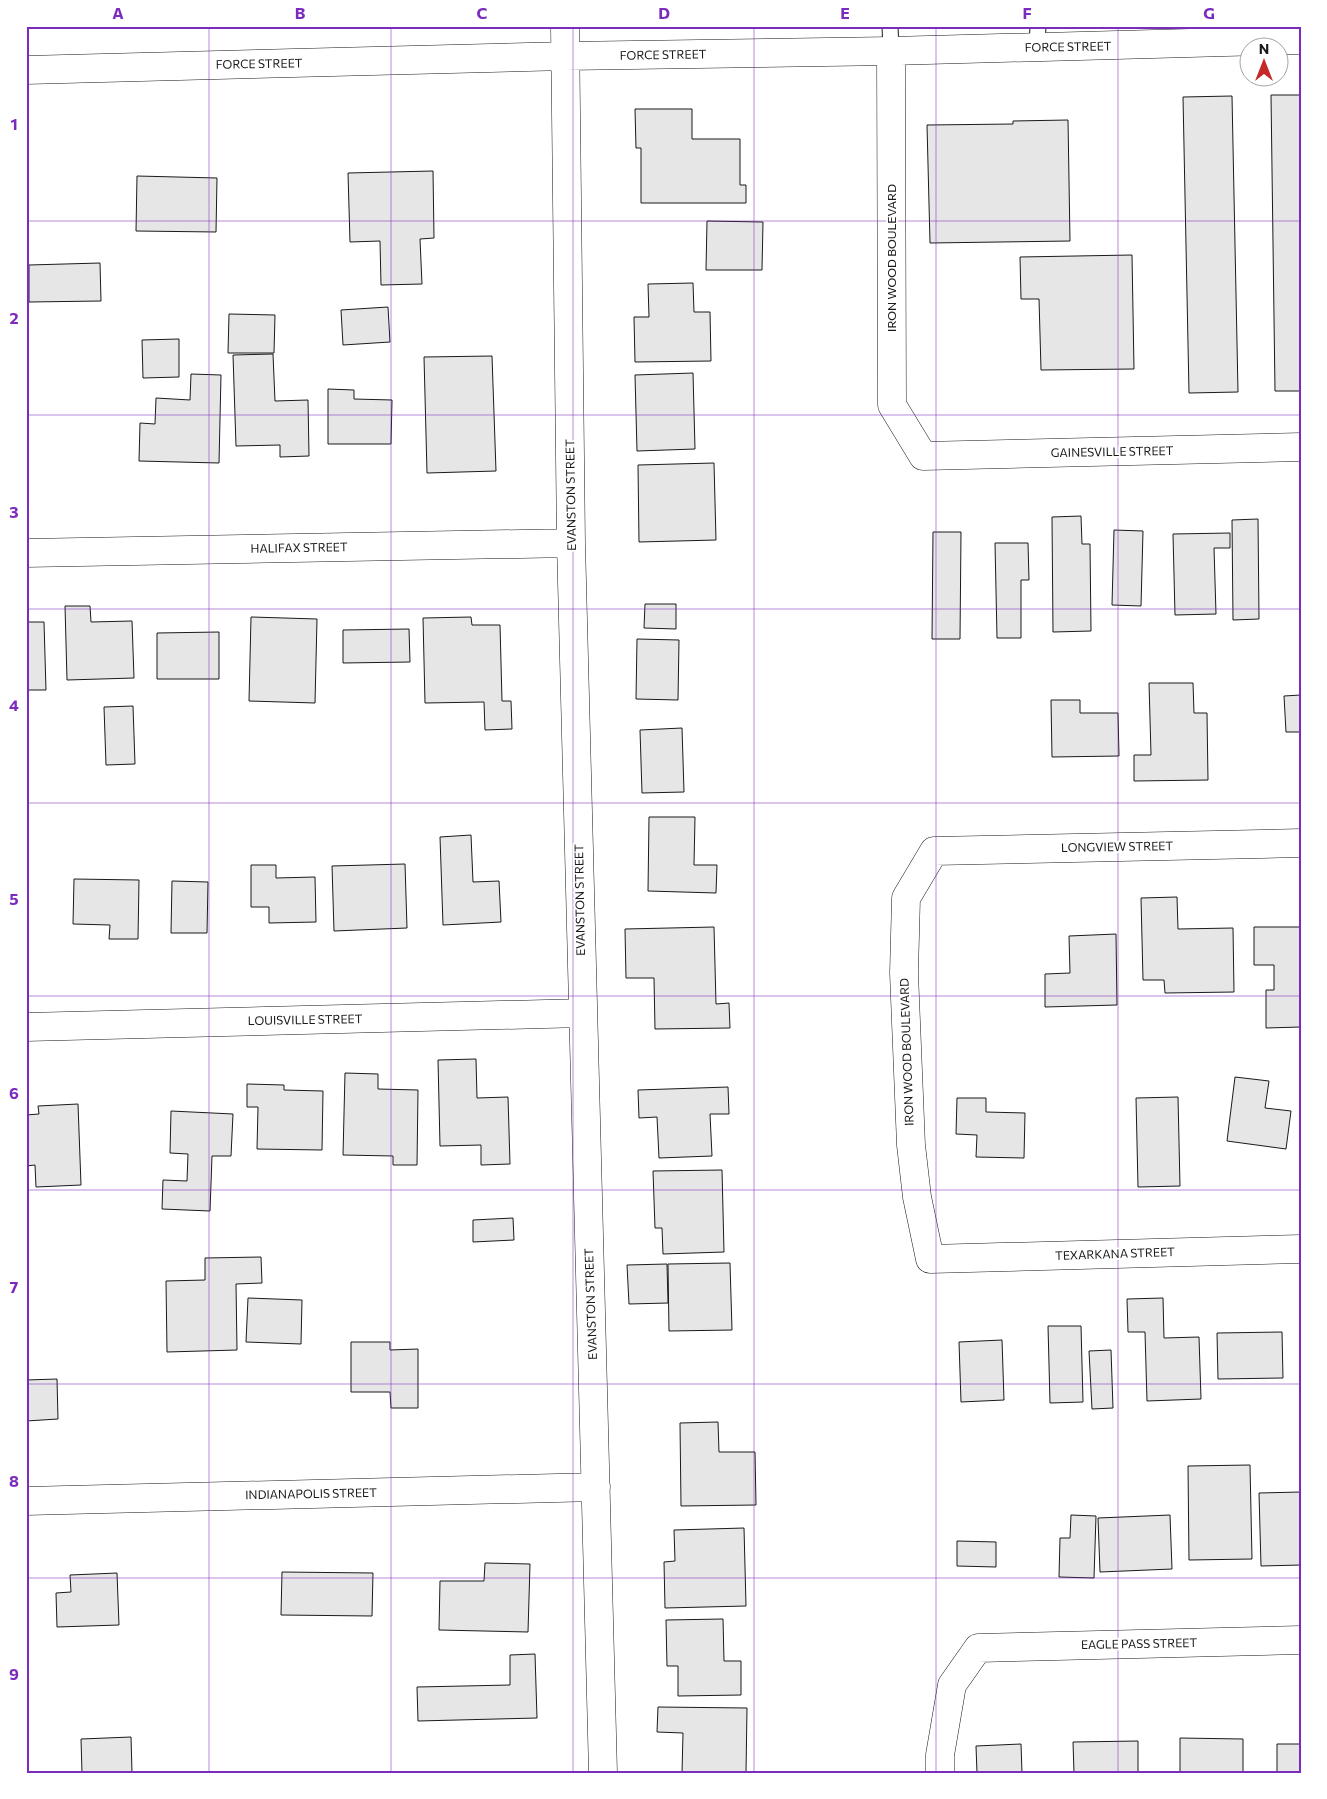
<svg xmlns="http://www.w3.org/2000/svg" width="1327" height="1799" viewBox="0 0 1327 1799" font-family="Commissioner,sans-serif">
<style>
.building{fill:#e6e6e6;stroke:#1a1a1a}
.lines{fill:none;stroke-linecap:round;stroke-linejoin:round}
.service-casing{stroke:#1a1a1a;stroke-width:17}
.minor-casing{stroke:#1a1a1a;stroke-width:29}
.service{stroke:#fff;stroke-width:15}
.minor{stroke:#fff;stroke-width:28}
.grid{fill:none;stroke:#7b2cbf;stroke-width:1;stroke-opacity:0.55}
.labels{text-anchor:middle;stroke-width:4;stroke-linejoin:round;paint-order:stroke}
.street-label{font-size:12px;fill:#1a1a1a;stroke:#fff}
.neatline{fill:none;stroke:#7b2cbf;stroke-width:2}
.grid-label{font-size:16px;text-anchor:middle;font-weight:bold;fill:#7b2cbf}
</style>
<rect width="100%" height="100%" fill="#fff"/>
<path class="building" d="M1271,95H1301V391H1275Z
M1232,96L1238,392L1189,393L1183,97Z
M635,109H692V139H740V185H746V203H641V148H636Z
M1068,120L1070,241L930,243L927,125L1013,124V121Z
M433,171L434,238L420,239L422,284L381,285L380,241L350,242L348,173Z
M137,176L217,178L216,232L136,231Z
M707,221L763,222L762,270H706Z
M1132,255L1134,369L1041,370L1039,299H1021L1020,257Z
M100,263L101,301L29,302V265Z
M693,283L694,312H710L711,361L635,362L634,317H649L648,284Z
M388,307L390,342L343,345L341,310Z
M229,314L275,315L274,353H228Z
M179,339V377L143,378L142,340Z
M273,354L275,401L308,400L309,456L280,457V445L236,446L233,355Z
M492,356L496,471L427,473L424,357Z
M693,373L695,449L637,451L635,375Z
M191,374L221,375L219,463L139,461L140,423L155,424L156,398L190,400Z
M328,389L354,390V399L392,400L391,444H328Z
M714,463L716,540L639,542L638,465Z
M1081,516L1082,544H1090L1091,631L1053,632L1052,517Z
M1258,519L1259,619L1233,620L1232,520Z
M1114,530L1143,531L1141,606L1112,605Z
M933,532H961L960,639H932Z
M1230,533V548H1214L1216,614L1175,615L1173,534Z
M995,543H1028L1029,580H1021V638H997Z
M645,604H676V629L644,628Z
M65,606H90L91,622L132,621L134,678L67,680Z
M251,617L317,619L315,703L249,701Z
M471,617L472,625H500L502,701H511L512,729L485,730L484,702L425,703L423,618Z
M26,622H44L46,690H26Z
M409,629L410,662L343,663V630Z
M219,632V679H157V633Z
M637,639L679,640L678,700L636,699Z
M1149,683H1193L1194,713H1207L1208,780L1134,781V755H1151Z
M1301,695V732H1286L1284,696Z
M1051,700H1080V713H1118L1119,756L1052,757Z
M133,706L135,764L106,765L104,707Z
M682,728L684,792L642,793L640,730Z
M649,817H695L694,865H717L716,893L648,891Z
M471,835L473,882L499,881L501,922L443,925L440,837Z
M405,864L407,928L334,931L332,866Z
M251,865H276V878L315,877L316,922L269,923V907H251Z
M74,879L139,880L138,939H109L110,925L73,924Z
M172,881L208,882L207,933H171Z
M1177,897L1178,929L1233,928L1234,992L1165,993L1164,980H1143L1141,898Z
M714,927L716,1004L729,1003L730,1028L655,1029L654,978H626L625,929Z
M1254,927H1301V1027L1266,1028V990H1274V965H1254Z
M1116,934L1117,1005L1045,1007V974L1070,973L1069,936Z
M476,1059L477,1098L508,1097L510,1164L481,1165V1145L440,1146L438,1060Z
M345,1073L378,1074V1089L418,1090L417,1165H393V1156L343,1155Z
M1235,1077L1269,1081L1265,1108L1291,1111L1286,1149L1227,1141Z
M247,1084L284,1085V1090L323,1091L322,1150L257,1149L258,1107H247Z
M728,1087L729,1114H710L712,1156L659,1158L657,1117L639,1118L638,1090Z
M1178,1097L1180,1186L1138,1187L1136,1098Z
M957,1098H986V1112L1025,1113L1024,1158L976,1157L977,1135L956,1134Z
M78,1104L81,1185L36,1187L35,1165L26,1166V1115L39,1114L38,1106Z
M171,1111L233,1114L231,1156H212L210,1211L162,1209L163,1180L187,1181L188,1154L170,1153Z
M722,1170L724,1252L663,1254L662,1228H655L653,1171Z
M513,1218L514,1240L473,1242V1220Z
M261,1257L262,1283L236,1284L237,1350L167,1352L166,1281L205,1280V1258Z
M730,1263L732,1330L669,1331L668,1264Z
M667,1264L668,1303L629,1304L627,1265Z
M248,1298L302,1300L301,1344L246,1342Z
M1163,1298L1164,1338L1199,1337L1201,1399L1147,1401L1145,1332H1128L1127,1299Z
M1048,1326H1081L1083,1402L1050,1403Z
M1282,1332L1283,1378L1218,1379L1217,1333Z
M1002,1340L1004,1400L961,1402L959,1342Z
M351,1342H390V1350L418,1349V1408H391L390,1392H351Z
M1111,1350L1113,1408L1092,1409L1089,1351Z
M57,1379L58,1419L26,1421V1380Z
M718,1422L719,1452H755L756,1505L681,1506L680,1423Z
M1250,1465L1252,1559L1189,1560L1188,1466Z
M1301,1492V1565L1261,1566L1259,1493Z
M1071,1515L1096,1516L1094,1578L1059,1577L1060,1538H1070Z
M1170,1515L1172,1569L1100,1572L1098,1518Z
M744,1528L746,1606L665,1608L664,1562L675,1561L674,1530Z
M957,1541L996,1542V1567L957,1566Z
M485,1563L530,1564L528,1632L439,1630L440,1581H484Z
M282,1572L373,1573L372,1616L281,1615Z
M117,1573L119,1625L57,1627L56,1593L71,1592L70,1575Z
M723,1619L724,1661H741V1695L678,1696V1666H667L666,1620Z
M535,1654L537,1718L418,1721L417,1687L510,1685V1655Z
M658,1707L747,1708L746,1773H682L683,1733L657,1732Z
M131,1737L132,1773H82L81,1739Z
M1180,1738L1243,1739V1773H1180Z
M1138,1741V1773H1074L1073,1742Z
M1021,1744L1022,1773H977L976,1746Z
M1277,1744H1301V1773H1277Z"/>
<g class="lines">
<g class="service-casing">
<path id="service" d="M890,26L891,51
M1037,47L1038,26"/>
</g>
<g class="minor-casing">
<path id="minor" d="M565,26L571,543L603,1773
M891,51L892,405L923,456L1301,447
M26,70L566,56L891,51L1301,40
M26,553L571,543
M1301,843L934,851L906,898L904,973L911,1145L917,1197L930,1259L1301,1249
M26,1027L583,1013
M26,1501L596,1487
M940,1773V1755L952,1685L978,1648L1301,1640"/>
</g>
<use href="#service" class="service"/>
<use href="#minor" class="minor"/>
</g>
<path class="grid" d="M209,26V1773M391,26V1773M573,26V1773M754,26V1773M936,26V1773M1118,26V1773M26,221H1301M26,415H1301M26,609H1301M26,803H1301M26,996H1301M26,1190H1301M26,1384H1301M26,1578H1301"/>
<g class="labels">
<g class="street-label">
<text transform="translate(1068 47) rotate(-1)" y="4">FORCE STREET</text>
<text transform="translate(663 55) rotate(-1)" y="4">FORCE STREET</text>
<text transform="translate(259 64) rotate(-1)" y="4">FORCE STREET</text>
<text transform="translate(892 258) rotate(-90)" y="4">IRON WOOD BOULEVARD</text>
<text transform="translate(1112 452) rotate(-1)" y="4">GAINESVILLE STREET</text>
<text transform="translate(571 495) rotate(-91)" y="4">EVANSTON STREET</text>
<text transform="translate(299 548) rotate(-1)" y="4">HALIFAX STREET</text>
<text transform="translate(1117 847) rotate(-1)" y="4">LONGVIEW STREET</text>
<text transform="translate(580 900) rotate(-91)" y="4">EVANSTON STREET</text>
<text transform="translate(305 1020) rotate(-1)" y="4">LOUISVILLE STREET</text>
<text transform="translate(907 1052) rotate(-92)" y="4">IRON WOOD BOULEVARD</text>
<text transform="translate(1115 1254) rotate(-2)" y="4">TEXARKANA STREET</text>
<text transform="translate(591 1304) rotate(-92)" y="4">EVANSTON STREET</text>
<text transform="translate(311 1494) rotate(-1)" y="4">INDIANAPOLIS STREET</text>
<text transform="translate(1139 1644) rotate(-1)" y="4">EAGLE PASS STREET</text>
</g>
</g>
<rect width="1327" height="1799" fill="none" stroke="#ffffff" stroke-width="55"/>
<g transform="translate(1264 62)"><circle r="24" fill="#ffffff" stroke="#a3a3a3"/>
<path d="M0-4L9 19L0 12L-9 19Z" fill="#c62828"/>
<text y="-8" font-size="14" font-weight="bold" text-anchor="middle" fill="#1a1a1a">N</text>
</g>
<rect x="28" y="28" width="1272" height="1744" class="neatline"/>
<g class="grid-label">
<text x="118" y="19">A</text>
<text x="300" y="19">B</text>
<text x="482" y="19">C</text>
<text x="664" y="19">D</text>
<text x="845" y="19">E</text>
<text x="1027" y="19">F</text>
<text x="1209" y="19">G</text>
<text x="14" y="130">1</text>
<text x="14" y="324">2</text>
<text x="14" y="518">3</text>
<text x="14" y="711">4</text>
<text x="14" y="905">5</text>
<text x="14" y="1099">6</text>
<text x="14" y="1293">7</text>
<text x="14" y="1487">8</text>
<text x="14" y="1680">9</text>
</g>
</svg>
